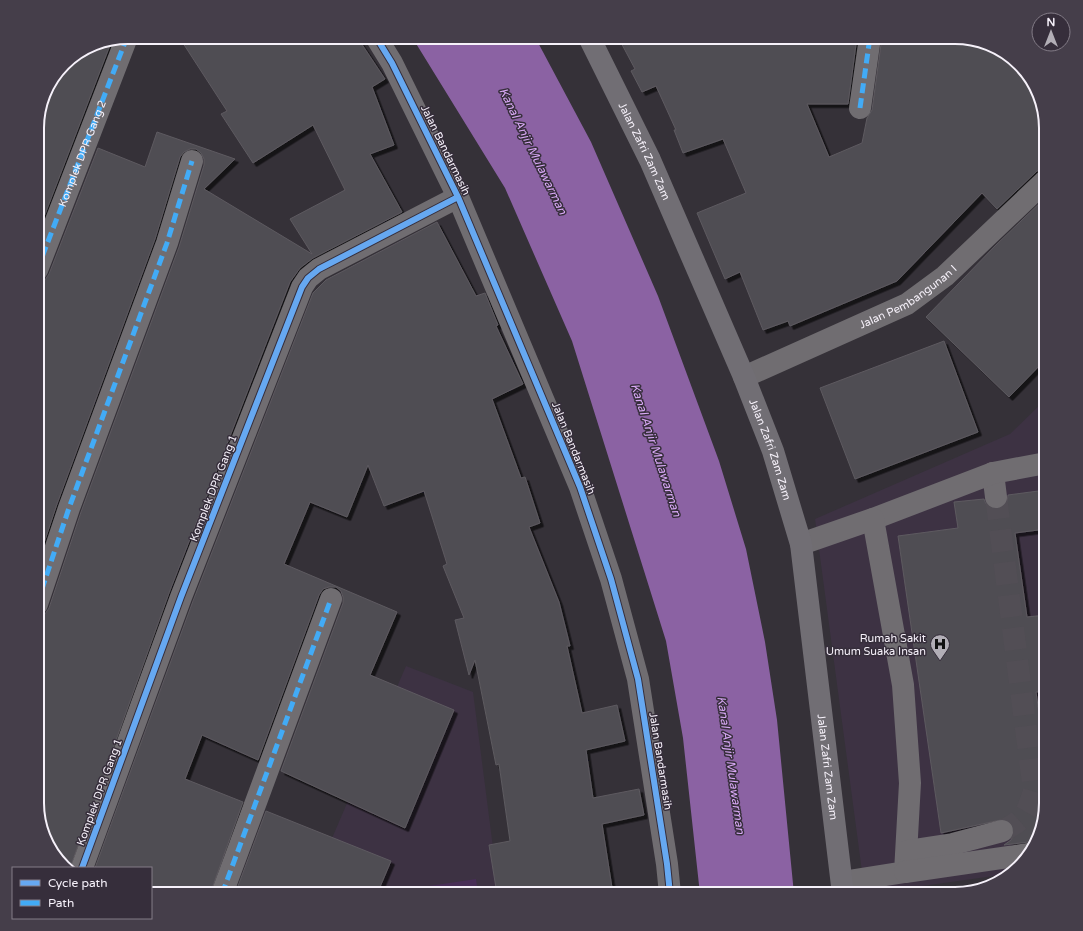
<svg xmlns="http://www.w3.org/2000/svg" width="1083" height="931" viewBox="0 0 1083 931" font-family="'Varela Round',sans-serif">
<style>
.built{fill:#3d3243}
.green{fill:#482e57}
.water{fill:#8b62a3}
.building{fill:#504d53;stroke:#5d5a60;filter:url(#shadow)}
.lines{fill:none;stroke-linecap:round;stroke-linejoin:round}
.minor-tunnel{stroke:#524e55;stroke-width:22;stroke-dasharray:22 11;stroke-linecap:butt}
.minor{stroke:#706d71;stroke-width:22}
.major{stroke:#716e74;stroke-width:22}
.quiet{stroke:#42abf6;stroke-width:5;stroke-dasharray:10 5;stroke-linecap:butt}
.cycleway-casing{stroke:#362e3b;stroke-width:8}
.cycleway{stroke:#66a8f1;stroke-width:6}
.labels{text-anchor:middle;stroke-width:3;stroke-linejoin:round;paint-order:stroke}
.street-label{font-size:11px;fill:#f6f1fa;stroke:#362e3b}
.poi-label{font-size:11px;fill:#f6f1fa;stroke:#362e3b;text-anchor:end}
.water-label{font-size:12px;font-style:italic;fill:#d9a9f6;stroke:#362e3b}
.rim{fill:none;stroke:#f6f1fa;stroke-width:2}
</style>
<defs>
<filter id="shadow"><feDropShadow dx="3.5" dy="3.5" stdDeviation="0" flood-color="#0009"/></filter>
</defs>
<rect width="100%" height="100%" fill="#353138"/>
<path class="built" d="M1046,399V803L1039,837L1023,863L1008,874L865,894L815,519L1010,434Z
M406,666L473,692L499,894H308Z"/>
<path class="green" d="M476,879L478,894H410L409,889Z"/>
<path class="water" d="M412,37H535L591,142L658,296L719,461L746,549L765,642L777,720L794,894H700L683,738L666,641L572,341L505,188Z"/>
<path class="building" d="M179,37H357L385,79L372,87L394,145L370,154L402,212L313,258L300,268L290,282L169,593L70,868H66L46,843L37,808V616L45,614L49,608L81,512L179,247L204,165V159L201,153L196,149H190L184,152L180,157L155,239L57,504L37,564V282L45,280L49,274L98,148L145,167L157,132L235,159L204,189L312,254L290,219L345,190L313,125L253,163L221,114L227,111Z
M618,37H857L848,104H807L829,157L862,143L867,118L872,110L882,37H955L989,44L1015,60L1039,93L1046,128V168L1037,171L997,209L982,193L897,281L790,326L788,321L763,330L740,272L725,279L697,213L746,193L723,139L683,153L674,130H676L656,86L642,92L631,71L635,69Z
M112,40L37,235V122L47,88L68,60L94,44Z
M1046,197V359L1009,397L926,317L996,245Z
M437,222L476,296L485,293L498,325L496,326L523,384L492,399L521,478L525,477L540,523L529,527L559,602L570,646H567L582,713L617,705L625,741L586,750L593,798L639,789L644,815L602,824L613,894H497L489,845L510,841L499,764L496,765L475,660L469,675L455,620L464,618L443,566L447,564L424,491L384,506L368,465L347,517L310,502L284,564L397,612L370,675L454,710L405,828L281,771L343,603V597L341,591L336,587H329L323,589L319,595L258,760L202,735L185,779L243,802L210,894H151V868H95L193,601L313,293L326,280Z
M944,341L978,432L855,479L820,388Z
M1046,490V529L1015,533L1027,617L1046,615V691L1036,692L1046,762V803L1039,837L1037,841L1004,845L1011,840L1014,834V828L1011,822L1005,819L941,833L898,536L958,528L954,502L984,499L986,504L991,508L998,509L1003,507L1007,502L1008,495Z
M266,811L391,861L377,894H235Z"/>
<g class="lines">
<path class="minor-tunnel" d="M996,497L1034,791C1027,814 1024,820 1002,831"/>
<g class="minor">
<path d="M376,37L392,63L458,197L580,487L611,579L638,679L667,864L670,894"/>
<path d="M860,108L870,37"/>
<path id="s1" d="M37,270L127,37"/>
<path id="s2" d="M744,377L907,304L945,276L1046,180"/>
<path d="M993,473L996,497"/>
<path d="M873,519L993,473L1046,463"/>
<path d="M801,544L873,519L903,685L910,783L905,872L842,882"/>
<path d="M37,604L69,508L167,243L192,161"/>
<path d="M907,851L953,844L1002,831"/>
<path d="M82,868L181,597L302,287L308,278L319,269L458,197"/>
<path d="M905,872L1029,854"/>
<path d="M222,894L331,599"/>
</g>
<path class="major" id="s3" d="M589,37L650,160L744,377L773,451L801,544L843,894"/>
<path class="quiet" d="M860,108L870,37
M37,270L127,37
M37,604L69,508L167,243L192,161
M222,894L331,599"/>
<g class="cycleway-casing">
<path id="cycleway" d="M376,37L392,63L458,197L580,487L611,579L638,679L667,864L670,894
M82,868L181,597L302,287L308,278L319,269L458,197"/>
</g>
<use href="#cycleway" class="cycleway"/>
</g>
<defs>
<g id="hospital-pin" transform="scale(1)"><path d="M0 17L-7.5 6A9.5 9.5 0 1 1 7.5 6Z" fill="#b2aeb6" stroke="#362e3b"/><path d="M-5-5h3v3.5h4V-5h3V5h-3V1.5h-4V5h-3Z" fill="#111"/></g>
</defs>
<g fill-rule="evenodd">
<use href="#hospital-pin" x="940" y="644"/>
</g>
<g class="labels">
<g class="street-label">
<text transform="translate(446 150) rotate(64)" y="4">Jalan Bandarmasih</text>
<text dy="4" stroke="none"><textPath href="#s3" startOffset="127">Jalan Zafri Zam Zam</textPath></text>
<text dy="4" stroke="none"><textPath href="#s1" startOffset="125">Komplek DPR Gang 2</textPath></text>
<text dy="4" stroke="none"><textPath href="#s2" startOffset="183">Jalan Pembangunan I</textPath></text>
<text transform="translate(574 448) rotate(68)" y="4">Jalan Bandarmasih</text>
<text dy="4" stroke="none"><textPath href="#s3" startOffset="451">Jalan Zafri Zam Zam</textPath></text>
<text transform="translate(213 488) rotate(-69)" y="4">Komplek DPR Gang 1</text>
<text transform="translate(661 761) rotate(81)" y="4">Jalan Bandarmasih</text>
<text dy="4" stroke="none"><textPath href="#s3" startOffset="775">Jalan Zafri Zam Zam</textPath></text>
<text transform="translate(99 792) rotate(-70)" y="4">Komplek DPR Gang 1</text>
</g>
<g class="poi-label">
<text x="926" y="642">Rumah Sakit<tspan x="926" dy="13">Umum Suaka Insan</tspan></text>
</g>
<g class="water-label">
<text transform="translate(533 151) rotate(64)" y="4">Kanal Anjir Mulawarman</text>
<text transform="translate(656 450) rotate(72)" y="4">Kanal Anjir Mulawarman</text>
<text transform="translate(731 765) rotate(82)" y="4">Kanal Anjir Mulawarman</text>
</g>
</g>
<path d="M0 0H1083V931H0ZM128 44H955A84 84 0 0 1 1039 128V803A84 84 0 0 1 955 887H128A84 84 0 0 1 44 803V128A84 84 0 0 1 128 44Z" fill="#453e4a" fill-rule="evenodd"/>
<path class="rim" d="M128 44H955A84 84 0 0 1 1039 128V803A84 84 0 0 1 955 887H128A84 84 0 0 1 44 803V128A84 84 0 0 1 128 44Z"/>
<rect x="12" y="867" width="140" height="52" fill="#362e3b" stroke="#837c87"/>
<rect x="20" y="880" width="20" height="6" fill="#66a8f1" stroke="#837c87"/>
<text x="48" y="887" font-size="12" fill="#f6f1fa">Cycle path</text>
<rect x="20" y="900" width="20" height="6" fill="#42abf6" stroke="#837c87"/>
<text x="48" y="907" font-size="12" fill="#f6f1fa">Path</text>
<g transform="translate(1051 32)"><circle r="19" fill="#362e3b" stroke="#837c87"/>
<path d="M0-3L7 15L0 10L-7 15Z" fill="#b2aeb6"/>
<text y="-6" font-size="11" font-weight="bold" text-anchor="middle" fill="#f6f1fa">N</text>
</g>
</svg>
